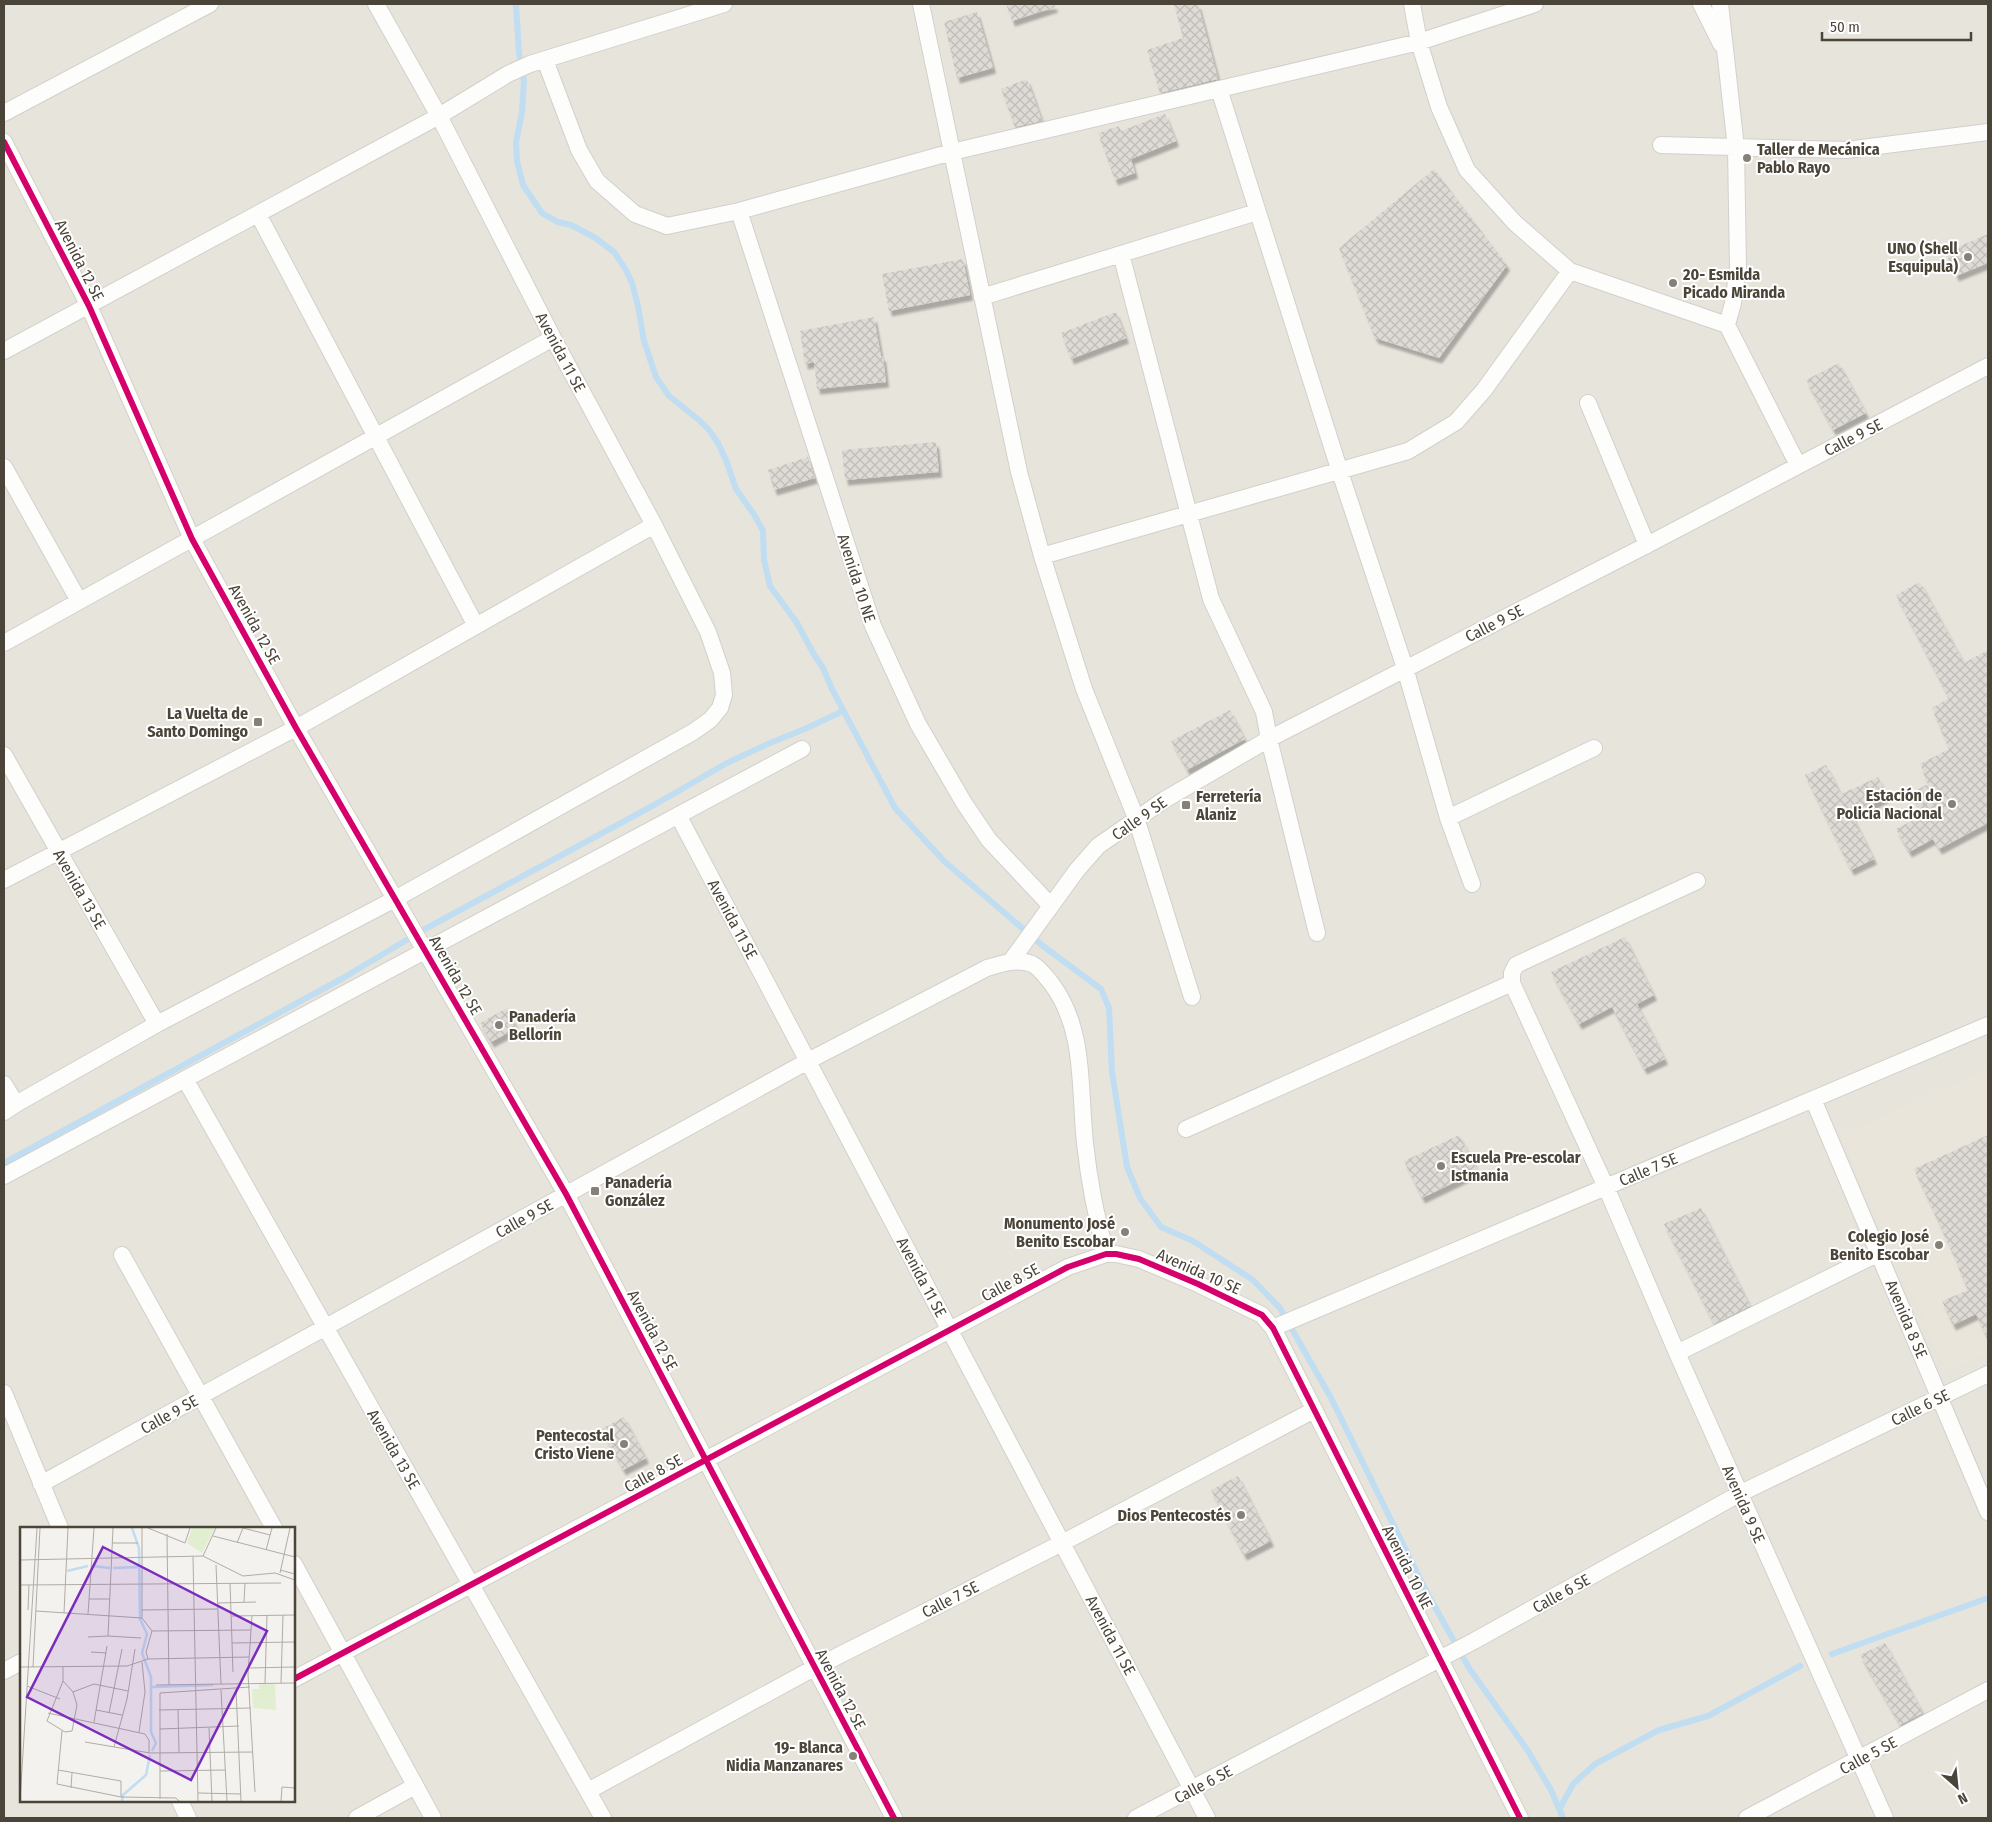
<svg xmlns="http://www.w3.org/2000/svg" width="1992" height="1822" viewBox="0 0 1992 1822" font-family="'Fira Sans Condensed',sans-serif">
<style>
.residential{fill:#e7e4dc;fill-rule:evenodd}
.education{fill:#eae5da}
.lines{fill:none;stroke-linecap:round;stroke-linejoin:round}
.stream{stroke:#c0ddf1;stroke-width:6}
.building{fill:url(#building-cross-hatch);filter:url(#shadow)}
.street-casing{stroke:#d2d0cb;stroke-width:18}
.street{stroke:#fdfdfc;stroke-width:16}
.cycleway-casing{stroke:#fff;stroke-width:9}
.cycleway{stroke:#d6006c;stroke-width:6}
.poi-dot{fill:#868178;stroke:#fff;stroke-width:2}
.labels{text-anchor:middle;stroke-width:4;stroke-linejoin:round;paint-order:stroke}
.poi-label{font-size:16px;font-weight:bold;fill:#4b4439;stroke:#fff;text-anchor:end}
.street-label{font-size:16px;fill:#4b4439;stroke:#fff}
.inset-river{fill:none;stroke:#c0ddf1;stroke-width:2.5}
.inset-road{fill:none;stroke:#b0aca6;stroke-width:1}
.view{fill:#7b2cbf;fill-opacity:0.15;stroke:#7b2cbf;stroke-width:2.5}
.inset-edge{fill:none;stroke:#4b4439;stroke-width:2.5}
</style>
<defs>
<pattern id="building-cross-hatch" width="8" height="8" patternUnits="userSpaceOnUse" patternTransform="scale(1.25)"><rect width="8" height="8" fill="#dedbd6"/><path d="M0 0l8 8M0 8l8-8" fill="none" stroke="#c0bdb8"/></pattern>
<filter id="shadow"><feDropShadow dx="3" dy="5.5" stdDeviation="1" flood-color="#0004"/></filter>
</defs>
<rect width="100%" height="100%" fill="#f4f2ee"/>
<path class="residential" d="M4,4H1988V1818H4ZM21,1528H294V1801H21Z"/>
<path class="education" d="M1988,1069V1353L1947,1371L1840,1136Z"/>
<g class="lines">
<path class="stream" d="M516,4L519,54L524,81L522,112L516,142L517,161L523,185L542,213L558,222L571,225L594,237L614,252L626,270L632,283L638,306L644,341L656,377L669,396L699,420L709,430L718,443L726,460L736,489L755,516L763,531L764,560L770,586L797,623L813,653L823,668L832,689L895,808L944,861L1043,946L1101,989L1109,1008L1112,1072L1127,1167L1140,1198L1161,1227L1193,1241L1253,1280L1280,1308L1331,1398L1425,1589L1469,1668L1528,1751L1551,1790L1563,1818
M4,1163L343,978L425,929L654,805L727,763L770,743L807,728L843,711
M1832,1654L1988,1598
M1560,1808L1573,1784L1595,1764L1659,1730L1708,1716L1800,1666"/>
</g>
<path class="building" d="M1006,4H1054L1055,7L1012,21Z
M1174,4H1198L1218,79L1160,93L1147,50L1183,38Z
M977,12L993,68L957,78L944,22Z
M1027,79L1042,121L1015,127L1001,89Z
M1165,114L1176,141L1131,159L1135,173L1115,180L1098,133L1119,126L1121,131Z
M1434,169L1507,265L1439,358L1375,338L1339,248Z
M1988,234V263L1956,276L1946,252Z
M963,259L970,295L889,311L882,274Z
M1116,312L1126,338L1071,359L1061,333Z
M874,317L881,356H883L886,382L817,389L814,362L805,364L800,331Z
M1839,363L1866,413L1833,430L1806,380Z
M936,442L939,472L845,480L842,450Z
M808,457L815,478L774,490L768,470Z
M1920,582L1964,663L1988,650V823L1939,849L1933,839L1909,852L1896,829L1923,815L1911,793L1928,784L1920,764L1949,749L1932,708L1949,698L1896,595Z
M1230,710L1245,739L1187,770L1171,741Z
M1826,765L1841,794L1878,777L1888,796L1852,815L1874,859L1851,870L1805,775Z
M1625,937L1654,995L1637,1004L1665,1059L1644,1069L1612,1007L1579,1024L1551,972Z
M507,1008L517,1028L491,1042L480,1023Z
M1459,1135L1478,1171L1422,1198L1404,1161Z
M1988,1135V1341L1976,1314L1953,1325L1942,1301L1968,1290L1958,1267H1959L1914,1169Z
M1701,1208L1750,1306L1714,1324L1664,1224Z
M624,1417L646,1458L623,1470L601,1429Z
M1238,1476L1271,1541L1244,1555L1211,1490Z
M1885,1643L1923,1713L1900,1725L1860,1655Z"/>
<g class="lines">
<g class="street-casing">
<path id="street" d="M921,4L1019,472L1042,556L1084,689L1136,818L1192,997
M1412,4L1419,42L1439,107L1467,170L1515,223L1570,271L1727,325
M1701,4L1721,44
M1720,4L1736,148L1738,268L1733,303L1727,325L1798,465
M545,60L579,150L597,181L635,214L667,226L739,211L952,152L1419,42L1535,4
M1219,89L1340,472L1405,668L1448,818L1472,884
M4,113L210,4
M4,142L89,306L192,539L296,728L566,1194L894,1818
M1661,145L1846,150L1988,132
M739,211L873,626L918,724L964,803L989,840L1051,906
M258,214L475,624
M1121,254L1211,599L1264,712L1269,739L1317,933
M982,297L1257,212
M4,351L439,116L508,74L530,64L724,4
M1588,403L1647,545
M4,467L79,601
M1042,556L1408,451L1456,422L1484,390L1570,271
M4,643L553,338
M4,755L157,1024
M678,815L1207,1818
M1448,818L1594,748
M4,880L296,728L654,525
M1697,881L1516,965L1512,973V983L1606,1187L1677,1353L1885,1818
M1011,961L1077,870L1098,846L1164,800L1269,739L1647,545L1988,366
M185,1079L603,1818
M4,1084L16,1104
M1813,1099L1988,1512
M4,1112L16,1104L157,1024L395,899L693,732L710,720L720,708L724,695L722,673L708,632L654,525L553,338L439,116L376,4
M1186,1129L1512,983
M4,1176L802,749
M122,1255L274,1528
M1273,1328L1988,1025
M1677,1353L1879,1253
M4,1393L60,1528
M41,1484L808,1061L987,968C1001,964 1017,958 1032,964C1039,967 1046,977 1051,983C1086,1029 1079,1088 1085,1143C1089,1181 1096,1217 1106,1254
M294,1564L433,1818
M4,1671L21,1662
M294,1679L1068,1267L1106,1254H1116L1139,1259L1198,1284L1262,1315L1273,1328L1520,1818
M588,1791L814,1668L1062,1543L1314,1410
M180,1801L188,1818
M357,1818L415,1786
M1136,1818L1474,1641L1739,1494L1988,1374
M1747,1818L1988,1690"/>
</g>
<use href="#street" class="street"/>
<g class="cycleway-casing">
<path id="cycleway" d="M4,142L89,306L192,539L296,728L566,1194L894,1818
M294,1679L1068,1267L1106,1254H1116L1139,1259L1198,1284L1262,1315L1273,1328L1520,1818"/>
</g>
<use href="#cycleway" class="cycleway"/>
</g>
<g class="poi-dot">
<circle cx="1747" cy="158" r="5"/>
<circle cx="1968" cy="257" r="5"/>
<circle cx="1673" cy="283" r="5"/>
<rect x="253" y="717" width="10" height="10" rx="2.5"/>
<circle cx="1952" cy="804" r="5"/>
<rect x="1181" y="800" width="10" height="10" rx="2.5"/>
<circle cx="499" cy="1025" r="5"/>
<circle cx="1441" cy="1166" r="5"/>
<rect x="590" y="1186" width="10" height="10" rx="2.5"/>
<circle cx="1125" cy="1232" r="5"/>
<circle cx="1939" cy="1245" r="5"/>
<circle cx="624" cy="1444" r="5"/>
<circle cx="1241" cy="1515" r="5"/>
<circle cx="853" cy="1756" r="5"/>
</g>
<g class="labels">
<g class="poi-label">
<text x="1757" y="155" text-anchor="start">Taller de Mecánica<tspan x="1757" dy="18">Pablo Rayo</tspan></text>
<text x="1958" y="254">UNO (Shell<tspan x="1958" dy="18">Esquipula)</tspan></text>
<text x="1683" y="280" text-anchor="start">20- Esmilda<tspan x="1683" dy="18">Picado Miranda</tspan></text>
<text x="248" y="719">La Vuelta de<tspan x="248" dy="18">Santo Domingo</tspan></text>
<text x="1942" y="801">Estación de<tspan x="1942" dy="18">Policía Nacional</tspan></text>
<text x="1196" y="802" text-anchor="start">Ferretería<tspan x="1196" dy="18">Alaniz</tspan></text>
<text x="509" y="1022" text-anchor="start">Panadería<tspan x="509" dy="18">Bellorín</tspan></text>
<text x="1451" y="1163" text-anchor="start">Escuela Pre-escolar<tspan x="1451" dy="18">Istmania</tspan></text>
<text x="605" y="1188" text-anchor="start">Panadería<tspan x="605" dy="18">González</tspan></text>
<text x="1115" y="1229">Monumento José<tspan x="1115" dy="18">Benito Escobar</tspan></text>
<text x="1929" y="1242">Colegio José<tspan x="1929" dy="18">Benito Escobar</tspan></text>
<text x="614" y="1441">Pentecostal<tspan x="614" dy="18">Cristo Viene</tspan></text>
<text x="1231" y="1521">Dios Pentecostés</text>
<text x="843" y="1753">19- Blanca<tspan x="843" dy="18">Nidia Manzanares</tspan></text>
</g>
<g class="street-label">
<text transform="translate(80 260) rotate(63)" y="6">Avenida 12 SE</text>
<text transform="translate(561 352) rotate(62)" y="6">Avenida 11 SE</text>
<text transform="translate(1853 437) rotate(-27)" y="6">Calle 9 SE</text>
<text transform="translate(857 578) rotate(72)" y="6">Avenida 10 NE</text>
<text transform="translate(1494 623) rotate(-27)" y="6">Calle 9 SE</text>
<text transform="translate(255 624) rotate(61)" y="6">Avenida 12 SE</text>
<text transform="translate(1139 818) rotate(-35)" y="6">Calle 9 SE</text>
<text transform="translate(80 889) rotate(60)" y="6">Avenida 13 SE</text>
<text transform="translate(733 919) rotate(62)" y="6">Avenida 11 SE</text>
<text transform="translate(456 975) rotate(60)" y="6">Avenida 12 SE</text>
<text transform="translate(1648 1169) rotate(-23)" y="6">Calle 7 SE</text>
<text transform="translate(524 1218) rotate(-29)" y="6">Calle 9 SE</text>
<text transform="translate(1199 1271) rotate(24)" y="6">Avenida 10 SE</text>
<text transform="translate(922 1277) rotate(62)" y="6">Avenida 11 SE</text>
<text transform="translate(1010 1282) rotate(-28)" y="6">Calle 8 SE</text>
<text transform="translate(1907 1319) rotate(67)" y="6">Avenida 8 SE</text>
<text transform="translate(653 1330) rotate(62)" y="6">Avenida 12 SE</text>
<text transform="translate(1920 1407) rotate(-26)" y="6">Calle 6 SE</text>
<text transform="translate(169 1414) rotate(-29)" y="6">Calle 9 SE</text>
<text transform="translate(394 1449) rotate(60)" y="6">Avenida 13 SE</text>
<text transform="translate(653 1473) rotate(-28)" y="6">Calle 8 SE</text>
<text transform="translate(1744 1504) rotate(66)" y="6">Avenida 9 SE</text>
<text transform="translate(1408 1567) rotate(63)" y="6">Avenida 10 NE</text>
<text transform="translate(1561 1593) rotate(-29)" y="6">Calle 6 SE</text>
<text transform="translate(950 1599) rotate(-27)" y="6">Calle 7 SE</text>
<text transform="translate(1111 1635) rotate(62)" y="6">Avenida 11 SE</text>
<text transform="translate(841 1689) rotate(62)" y="6">Avenida 12 SE</text>
<text transform="translate(1868 1755) rotate(-28)" y="6">Calle 5 SE</text>
<text transform="translate(1203 1784) rotate(-28)" y="6">Calle 6 SE</text>
</g>
</g>
<g transform="translate(20 1527)">
<rect width="275" height="275" fill="#f4f2ee"/>
<path d="M172,1H195L182,26L167,16Z" fill="#e1eecf"/>
<path d="M239,157H255L256,183L233,181L232,162H239Z" fill="#e1eecf"/>
<path class="inset-river" d="M112,1L119,21L120,92L127,107L122,126L131,150V205L136,216L132,224M73,39L90,41M93,41L118,40M47,44L68,39M132,160L193,158M102,274L103,268L126,248L130,228"/>
<path class="inset-road" d="M122,1V91M128,1L165,16L170,1M223,1L250,8M147,7L149,158M193,9L275,30M92,16H118M217,16L223,1M246,23L252,1M183,29L223,49L255,46L275,53M183,29L196,1M173,30L178,274M0,33L183,29M196,38L201,157M260,43L275,47M260,46L270,1M210,56L213,145M0,58L261,56M69,72H90M224,75L225,56M198,76L236,75M8,83L9,58M122,83L197,82M16,84L122,91M44,86L48,1M68,87L74,1M212,89L275,88M232,89L228,147L235,265M122,91L132,104M132,104L231,103M88,109L121,111M68,110L88,109L93,1M212,116L275,115M71,125L86,126M128,132L229,130M128,132L126,125L132,104M0,140L107,139L128,132M13,140L20,1M229,141L275,140M43,154L53,165L57,178L52,204L45,205L27,194L43,154V140M245,156L247,88M261,156L263,88M136,158L275,156M7,159L40,172M216,162L221,274M201,163L207,274M53,165L74,157L108,164M158,182L159,225M76,183L102,188M139,183L231,181M28,186L125,207L129,213V226M89,186L102,122M74,195L87,119M189,201L192,274M140,202L219,199M42,204L37,257L101,270L156,271L159,274M119,205L125,165L122,135M65,215L130,226L233,225M94,220L107,172L115,122M38,243L101,254V270M140,244L206,243M51,261L52,246M178,266L221,267M140,272V166L230,160M0,274L17,1M261,274L262,260L275,261"/>
<path class="view" d="M83,20L247,104L171,253L7,170Z"/>
<rect width="275" height="275" class="inset-edge"/>
</g>
<rect width="1992" height="1822" fill="none" stroke="#4b4439" stroke-width="10"/>
<g transform="translate(1957 1787) rotate(153)" stroke="#ffffff" stroke-width="4" paint-order="stroke">
<path d="M0-4L9 19L0 12L-9 19Z" fill="#4b4439"/>
<text y="-8" font-size="14" font-weight="bold" text-anchor="middle" fill="#4b4439">N</text>
</g>
<path d="M1822 32v8h149v-8" fill="none" stroke="#4b4439" stroke-width="2.5"/>
<text x="1830" y="32" font-size="15" fill="#4b4439" stroke="#ffffff" stroke-width="4" paint-order="stroke">50 m</text>
</svg>
